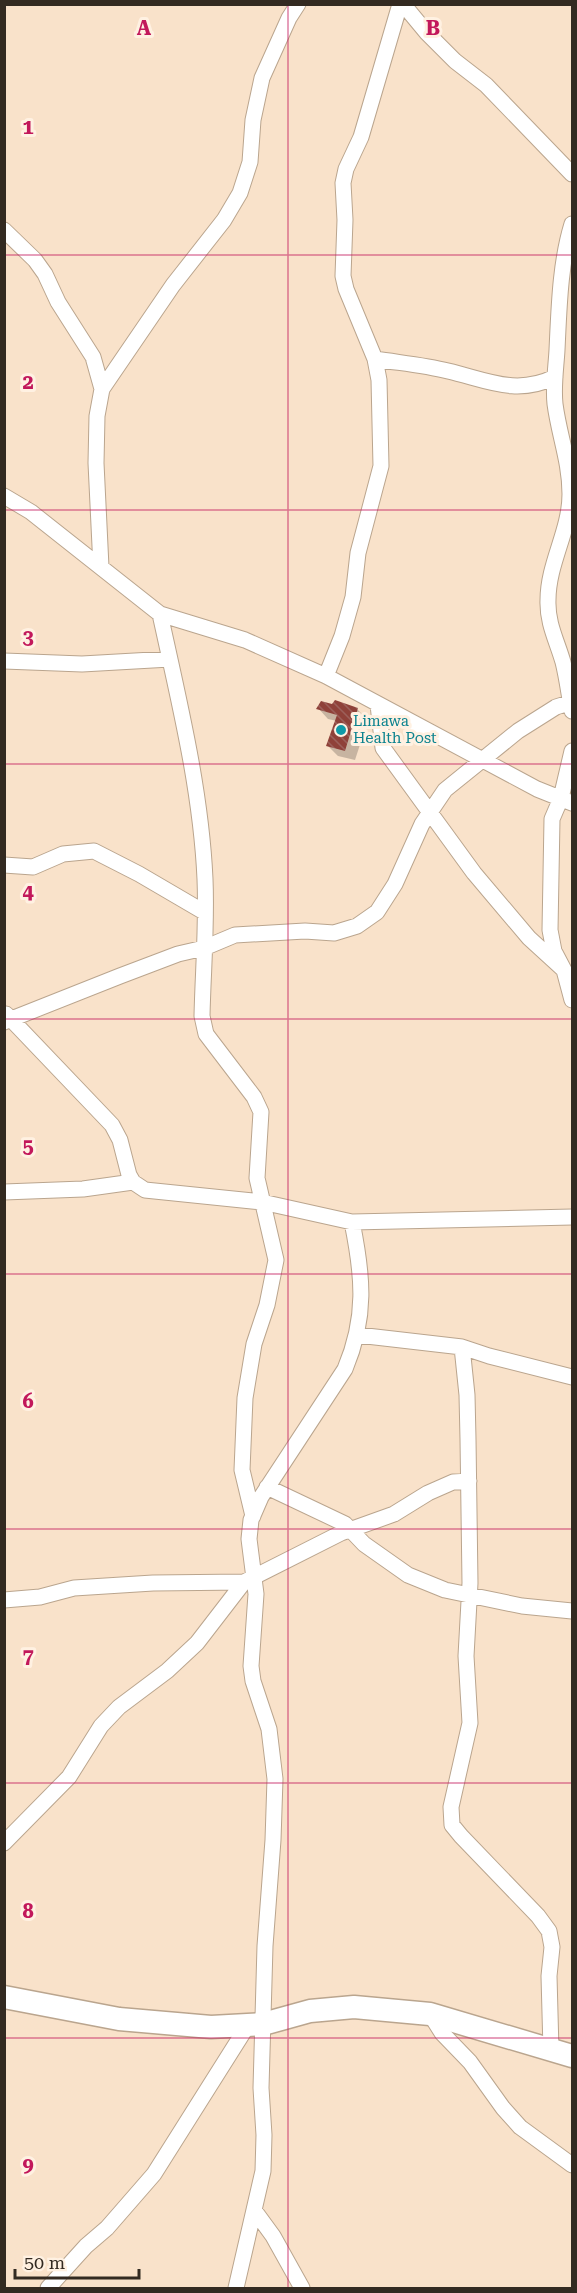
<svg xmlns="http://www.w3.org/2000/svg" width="577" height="2293" viewBox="0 0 577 2293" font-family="'Roboto Serif',serif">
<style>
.shadow{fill:#0003}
.building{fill:url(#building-back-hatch)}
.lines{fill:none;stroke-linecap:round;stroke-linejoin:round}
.street-casing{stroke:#baa58e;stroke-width:17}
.secondary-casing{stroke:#baa58e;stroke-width:25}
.street{stroke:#fff;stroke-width:15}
.secondary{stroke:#fff;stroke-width:22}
.grid{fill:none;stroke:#c2185b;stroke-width:1.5;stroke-opacity:0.55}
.culture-dot{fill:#0f9aa8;stroke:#fff1e2;stroke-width:2}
.labels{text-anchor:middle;stroke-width:6;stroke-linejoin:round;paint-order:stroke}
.culture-label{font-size:15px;fill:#0d838f;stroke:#fff1e2;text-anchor:start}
.grid-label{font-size:20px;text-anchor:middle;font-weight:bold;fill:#c2185b;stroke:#fff1e2;stroke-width:6;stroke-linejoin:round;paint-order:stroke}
</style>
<defs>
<pattern id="building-back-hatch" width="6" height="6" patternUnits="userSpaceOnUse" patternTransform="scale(1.5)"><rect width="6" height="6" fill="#8f4139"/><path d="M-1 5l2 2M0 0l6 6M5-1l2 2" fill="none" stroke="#9c605a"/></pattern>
</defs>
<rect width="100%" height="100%" fill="#f9e2ca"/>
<path class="shadow" d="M318,708L357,709L368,720L355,760L338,756L328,746L337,721L328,719Z"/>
<path class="building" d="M335,700L358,708L345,751L326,746L337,715L316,709L321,701L332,704Z"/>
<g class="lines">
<g class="street-casing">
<path id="street" d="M403,4L427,33L455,61L486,85L572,174
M572,224C560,263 559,308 557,350C556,368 553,386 555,404C559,435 570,462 570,494C570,531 548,563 548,600C547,623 557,641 563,662C567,678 569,695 572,711
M4,230L35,260L45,274L58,302L93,357L102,389
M375,359C400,363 424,365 448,371C487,380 516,396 555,377
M4,496L31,512L160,614L245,640L326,676L537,789L572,803
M101,567L96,463L97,416L102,389L173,285L224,220L240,193L250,162L253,120L262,78L289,18L298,4
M160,614C179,701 201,790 205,879C207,925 203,971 202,1016L206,1034L254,1097L261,1112L257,1178L276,1260L267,1305L254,1344L245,1398L242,1470L253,1516
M4,661L82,664L170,659
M326,676L342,636L353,597L358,553L381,466L379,380L375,359L346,289L343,276L345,220L343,183L346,169L361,137L400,4
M378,705L383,748L474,873L529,938L564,970
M572,751L561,798L552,819L550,930L554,951L564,970L572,1000
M4,865L33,867L63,854L94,851L139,874L204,912
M6,1014L112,1125L120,1140L129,1175L133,1182L145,1190L262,1202L352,1222L572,1217
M4,1022L120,976L178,954L204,948L235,935L305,931L334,933L357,926L377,912L395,884L422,824L445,790L518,731L556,707L572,702
M4,1192L83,1189L133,1182
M358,1335L462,1347L489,1356L572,1377
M462,1347L467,1395L468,1439L470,1583L466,1656L470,1723L451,1807L452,1825L461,1836L538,1916L549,1931L552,1947L549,1976L551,2050
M267,1487L345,1524L364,1544L408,1575L445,1590L522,1606L572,1611
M4,1600L40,1597L74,1588L153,1583L244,1582
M4,1843L69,1777L101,1726L119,1707L167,1671L197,1643L244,1582L341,1533L394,1514L428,1493L453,1482L469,1481
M430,2014L442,2033L470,2062L503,2108L520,2127L572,2165
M254,2210L273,2236L302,2288
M48,2288L86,2246L107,2228L154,2174L248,2025
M236,2288L263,2171L264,2135L261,2088L265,1946L273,1840L275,1779L269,1729L253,1681L251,1666L256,1594L249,1539L251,1520L261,1497L345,1369C367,1317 363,1276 352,1222"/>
</g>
<g class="secondary-casing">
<path id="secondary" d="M4,1997L119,2019L211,2027L263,2024L310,2011L354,2007L430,2014L572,2056"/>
</g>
<use href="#street" class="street"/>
<use href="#secondary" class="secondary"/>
</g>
<path class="grid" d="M288,4V2288M4,255H572M4,510H572M4,764H572M4,1019H572M4,1274H572M4,1529H572M4,1783H572M4,2038H572"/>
<circle class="culture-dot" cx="341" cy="730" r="6"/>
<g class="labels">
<g class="culture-label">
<text x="353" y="726">Limawa<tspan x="353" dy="17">Health Post</tspan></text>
</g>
</g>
<g class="grid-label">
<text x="144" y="35">A</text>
<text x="433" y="35">B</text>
<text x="28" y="134">1</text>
<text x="28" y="389">2</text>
<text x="28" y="644">3</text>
<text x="28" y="899">4</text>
<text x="28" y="1153">5</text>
<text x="28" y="1408">6</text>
<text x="28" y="1663">7</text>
<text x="28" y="1918">8</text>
<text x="28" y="2172">9</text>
</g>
<rect width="577" height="2293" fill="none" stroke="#332a21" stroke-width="12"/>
<path d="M15 2269v9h124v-9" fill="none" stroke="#332a21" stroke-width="3"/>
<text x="24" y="2269" font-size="18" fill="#332a21" stroke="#fff1e2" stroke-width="4.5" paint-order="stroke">50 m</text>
</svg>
